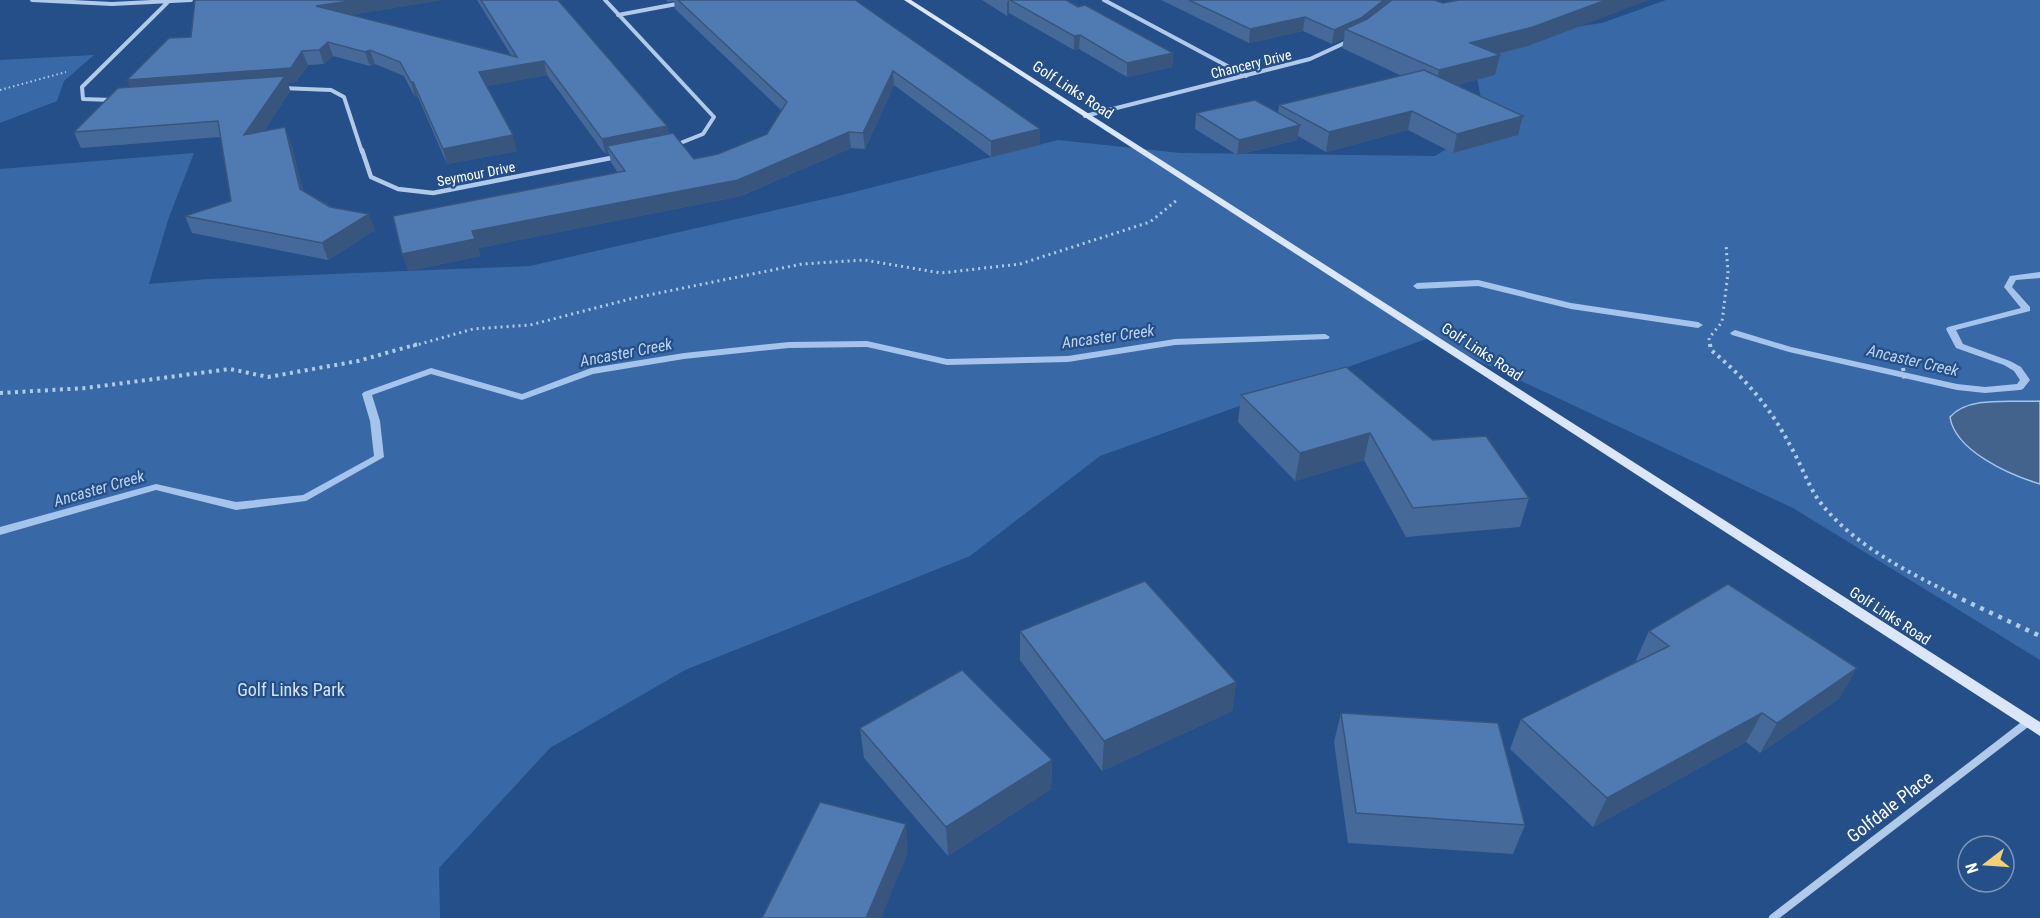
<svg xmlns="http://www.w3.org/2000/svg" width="2040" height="918" viewBox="0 0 2040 918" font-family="'Roboto Condensed',sans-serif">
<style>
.green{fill:#3869a6}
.water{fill:#43638c;stroke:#a4c4eb;stroke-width:1.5}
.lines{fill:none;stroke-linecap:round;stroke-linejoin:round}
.stream{fill:#a4c4eb;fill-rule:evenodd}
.path-far3{stroke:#b0caea;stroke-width:2;stroke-dasharray:1.5 3;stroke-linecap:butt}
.path-far2{stroke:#b0caea;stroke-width:3;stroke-dasharray:2 4;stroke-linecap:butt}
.path-far1{stroke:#b0caea;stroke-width:4;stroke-dasharray:3 4.5;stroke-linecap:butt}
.path{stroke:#b0caea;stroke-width:4.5;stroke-dasharray:4 6;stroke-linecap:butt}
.street-far2{stroke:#b0caea;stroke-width:4}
.street-far1{stroke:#b0caea;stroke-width:4.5}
.street{stroke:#b0caea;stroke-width:8}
.secondary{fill:#dbe7f8;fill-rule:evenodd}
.wall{fill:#456a99}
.shaded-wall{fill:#38567d}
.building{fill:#507bb2;stroke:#38567d;stroke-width:1.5}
.labels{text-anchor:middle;stroke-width:4.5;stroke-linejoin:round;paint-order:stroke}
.far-street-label{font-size:14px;fill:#fff;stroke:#244f89}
.street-label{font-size:15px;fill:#fff;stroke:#244f89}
.water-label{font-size:16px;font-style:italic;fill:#bcd4f1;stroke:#244f89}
.near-park-label{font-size:18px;fill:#d4e4f7;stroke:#244f89}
.near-street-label{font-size:18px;fill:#fff;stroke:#244f89}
</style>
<rect width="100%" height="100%" fill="#244f89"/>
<path class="green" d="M1666,0H2040V660L1793,508L1429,338L1100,456L970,556L685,670L550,748L439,868L440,918H0V169L194,153L169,217L149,284L209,279L530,266L846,194L1058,140L1180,153L1435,156L1486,124L1474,63L1508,37L1602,23Z
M94,55L64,81L57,101L0,123V60Z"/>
<path class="water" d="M2040,401V484C2010,475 1955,451 1950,417C1969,395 2013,403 2040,401Z"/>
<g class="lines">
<path class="stream" d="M2040,272V278L2016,280L2012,287L2030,307V311L1956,330L1963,344L2010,361L2021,367L2030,380L2023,389L2020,390L1985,393L1957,390L1789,352L1732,335L1730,333L1735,330L1791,347L1957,384L1985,387L2017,384L2020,380L2014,371L2004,365L1956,348L1946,329L1948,327L2021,308L2004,287L2010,276Z
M1478,280L1571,303L1698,322L1703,325L1698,328L1571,309L1478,286L1417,289L1413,286L1417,283Z
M1325,334L1330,337L1328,339L1175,345L1068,362L947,365L867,347L789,348L684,359L593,374L522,400L431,374L372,395L380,421L384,457L306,501L236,510L156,490L0,535V527L156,484L236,502L303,495L374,456L370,421L362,394L364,392L431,368L522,394L591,368L684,353L789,342L867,341L947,359L1068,356L1175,339Z"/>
<path class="path-far3" d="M0,90L66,72"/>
<path class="path-far2" d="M413,346L473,329L530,325L634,298L802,264L864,260L941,273L1020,264L1150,222L1177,200
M1710,346L1709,338L1722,322L1728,273L1726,244"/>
<path class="path-far1" d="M1710,344L1711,350C1746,379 1771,408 1792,449C1802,466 1808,486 1820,502C1853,545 1908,572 1956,596
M1903,368L1905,381
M0,393L86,388L230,369L268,377L358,361L418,344"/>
<path class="path" d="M1953,595L2040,636"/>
<path class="street-far2" d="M32,0L112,4L191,0
M605,0L714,117L703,134L673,146
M1104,0L1246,76
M618,15L682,3
M281,88L331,90L344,97L362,152
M112,100L83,99L82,87L168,2
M1085,116L1310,59L1349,41"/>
<path class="street-far1" d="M362,150L371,177L398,189L433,193L616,157"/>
<path class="street" d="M1773,918L2028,722"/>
<path class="secondary" d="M904,0H911L2040,722V736Z"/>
</g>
<path class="wall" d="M195,0H440L350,15L511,55L477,0H558L667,126L669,134L694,159L718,154L767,134L781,110L675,9L674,1L668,2L666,0H855L1040,129V145L991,157L894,85L865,149L851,148L741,196L478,248L480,256L408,271L618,173L611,162L609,154H605L547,75L486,86L517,151L447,164L418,97H415L404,76L375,64L370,66L333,56L324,64L308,65L296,82L288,83L290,91L264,131L291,143L303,191L375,230L328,260L192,233L185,216L231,201L220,137L81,148L74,132L130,87L191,37Z
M982,0H1066L1173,53L1172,67L1127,77L1079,49L1074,50L1009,13L1007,16Z
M1161,0H1434L1528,46L1498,54L1500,55L1495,75L1456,85L1518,135L1453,153L1408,130L1326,152L1298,136L1297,140L1237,155L1195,129L1196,113H1278L1279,105L1402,76L1342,48L1344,39L1332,44L1303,31L1249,43Z
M1241,395L1433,440L1529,498L1520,527L1406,537L1364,460L1295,481L1238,422Z
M1020,631L1236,682L1232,711L1102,771L1020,660Z
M1649,631L1840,698L1760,753L1746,742L1593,827L1510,749L1521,719L1637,661L1636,660Z
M1341,713L1525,825L1513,854L1348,843L1334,742Z
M860,728L1052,760L1051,789L948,856L864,758Z"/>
<path class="shaded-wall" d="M356,0H440L321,20L316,6Z
M1009,0V13L1007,16V2Z
M1384,0H1394L1359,31L1345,29L1344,39L1332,44L1334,30Z
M1606,0H1649L1528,46L1466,62L1470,43Z
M1305,17L1303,31L1249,43L1250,29Z
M1080,35L1079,49L1074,50V36Z
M328,42L333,56L324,64L319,50Z
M370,50L375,64L370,66L365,52Z
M302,51L308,65L296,82L288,83L290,91L251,151L244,135L280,84L133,95L127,80Z
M1173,53L1172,67L1127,77V63Z
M1500,55L1495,75L1435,91L1439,70Z
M544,61L547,75L483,87L479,72Z
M893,71L894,85L865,149L863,133Z
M411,82H413L418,97H415Z
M1412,111L1408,130L1326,152L1329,132Z
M1523,116L1518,135L1453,153L1457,134Z
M1300,125L1297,140L1237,155L1239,140Z
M667,126L670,142L607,146L609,154H605L602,139Z
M285,127L291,143L307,206L300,189Z
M1040,129V145L991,157V141Z
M849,132L851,148L741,196L478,248L480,256L408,271L402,254L472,231Z
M513,135L517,151L447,164L443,149Z
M369,214L375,230L328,260L322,243Z
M1370,433L1364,460L1295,481L1300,453Z
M1857,668L1840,698L1760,753L1777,723Z
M1236,682L1232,711L1102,771L1104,741Z
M1762,713L1746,742L1593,827L1607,798Z
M1052,760L1051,789L948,856L946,827Z
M906,824L908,853L881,918H866Z"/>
<path class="building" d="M195,0H356L316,6L517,57L481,0H558L667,126L602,139L544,61L479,72L513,135L443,149L413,82H411L400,62L370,50L365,52L328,42L319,50L302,51L291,68L127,80L169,38L191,37Z
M678,0H855L1040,129L991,141L893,71L863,133L849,132L738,180L472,231L475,239L402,254L393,216L625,171L607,146L673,133L694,159L718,154L767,134L787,102Z
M1010,0H1066L1078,7L1085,5L1173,53L1127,63L1080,35L1074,36Z
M1189,0H1384L1361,18L1334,30L1305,17L1250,29Z
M1392,0H1434L1443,3L1459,0H1606L1533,27L1470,43L1500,55L1439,70L1345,29L1367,19Z
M1424,70L1523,116L1457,134L1412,111L1329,132L1279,105Z
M285,76L244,135L285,127L300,189L330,207L369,214L322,243L185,216L231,201L218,121L74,132L118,88Z
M1255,100L1300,125L1239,140L1196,113Z
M1346,367L1433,440L1486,436L1529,498L1413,508L1370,433L1300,453L1241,395Z
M1145,581L1236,682L1104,741L1020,631Z
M1728,584L1857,668L1777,723L1762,713L1607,798L1521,719L1669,646L1649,631Z
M962,670L1052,760L946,827L860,728Z
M1341,713L1498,723L1525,825L1356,813Z
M820,802L906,824L866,918H762Z"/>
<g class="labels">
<g class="far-street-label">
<text transform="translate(1251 64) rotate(-14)" y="5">Chancery Drive</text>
<text transform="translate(476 174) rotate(-11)" y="5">Seymour Drive</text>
</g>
<g class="street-label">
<text transform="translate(1073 90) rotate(33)" y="5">Golf Links Road</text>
<text transform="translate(1482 352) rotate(33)" y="5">Golf Links Road</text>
<text transform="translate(1890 616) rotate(33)" y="5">Golf Links Road</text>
</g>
<g class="water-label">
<text transform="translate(1108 336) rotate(-8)" y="6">Ancaster Creek</text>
<text transform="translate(626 352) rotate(-11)" y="6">Ancaster Creek</text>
<text transform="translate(1913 360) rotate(13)" y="6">Ancaster Creek</text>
<text transform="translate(99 488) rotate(-16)" y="6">Ancaster Creek</text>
</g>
<g class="near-park-label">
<text x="291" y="696">Golf Links Park</text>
</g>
<g class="near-street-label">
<text transform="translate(1890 807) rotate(-38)" y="6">Golfdale Place</text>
</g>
</g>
<g transform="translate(1986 864) rotate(253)"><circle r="28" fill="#244f89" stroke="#7c95b8" stroke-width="1.5"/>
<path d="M0-4.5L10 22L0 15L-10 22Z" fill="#f4d073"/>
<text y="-9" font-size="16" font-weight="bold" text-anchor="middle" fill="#ffffff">N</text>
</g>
</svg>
